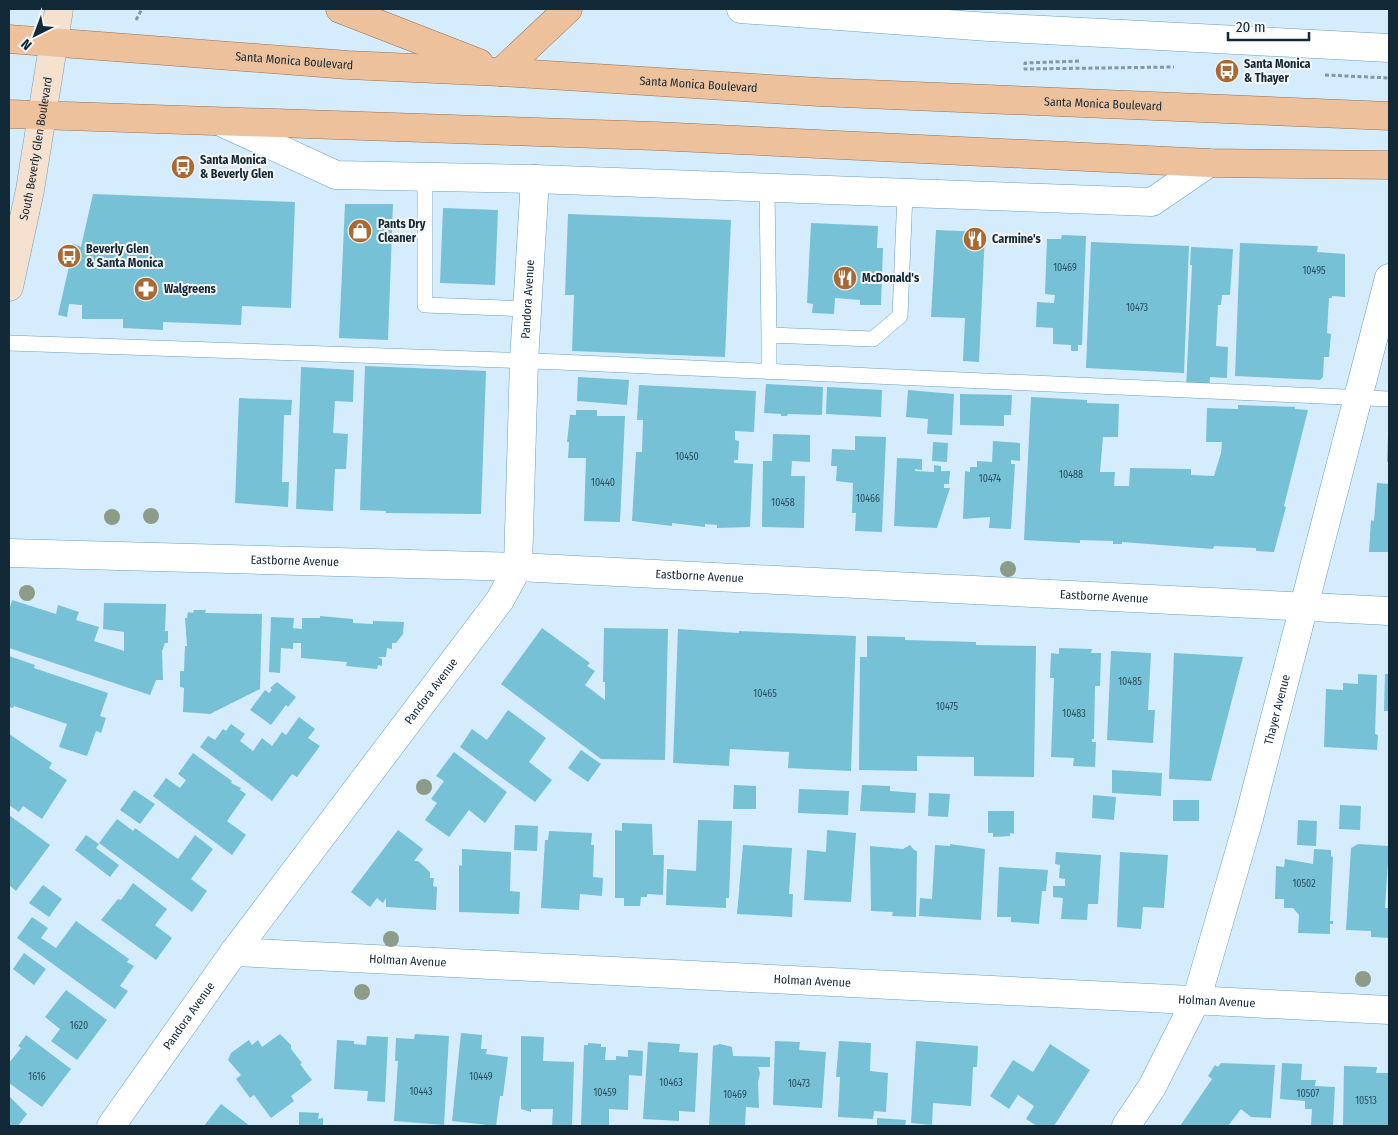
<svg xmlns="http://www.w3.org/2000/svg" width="1398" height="1135" viewBox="0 0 1398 1135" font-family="'Fira Sans Condensed',sans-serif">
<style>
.building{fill:#76c1d6}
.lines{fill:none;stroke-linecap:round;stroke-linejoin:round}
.service-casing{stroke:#68a1c5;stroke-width:16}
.minor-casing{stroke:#68a1c5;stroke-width:29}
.secondary-casing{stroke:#68a1c5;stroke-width:29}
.primary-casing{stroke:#99704f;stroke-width:29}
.path{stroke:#8198a7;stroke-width:3;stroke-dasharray:4 2.5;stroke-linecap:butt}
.service{stroke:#fff;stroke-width:15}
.minor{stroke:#fff;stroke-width:28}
.secondary{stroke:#f6e0ce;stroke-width:28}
.primary{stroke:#eec19d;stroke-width:28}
.tree{fill:#8c9c88}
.labels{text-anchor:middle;stroke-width:4;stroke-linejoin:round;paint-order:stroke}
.number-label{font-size:10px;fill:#2b4f60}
.street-label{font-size:12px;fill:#122938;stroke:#f5f5f5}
.poi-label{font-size:12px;font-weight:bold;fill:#122938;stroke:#f5f5f5;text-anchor:start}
</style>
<rect width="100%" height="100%" fill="#d5ecfc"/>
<path class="building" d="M93,194L295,202L291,308L242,306L241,325L163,322V330L123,328V319H82V305L69,304L67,317L58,315L74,244L81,247Z
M345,204H393L388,340L339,338Z
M443,208L498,210L495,285L440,283Z
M568,214L731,220L725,357L572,351L574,295H565Z
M811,223L878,226L877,248H883L881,305H860V300L835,298L834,314L812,313L813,304L807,303Z
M936,230L985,232L979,362L963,361L965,318L931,317Z
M1062,235L1086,236L1082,345H1078V351H1071V345L1053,344V328L1036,327L1037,302L1054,303L1055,295L1045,294L1047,239H1061Z
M1091,242L1189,246L1184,373L1086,368Z
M1240,243L1318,246L1317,252L1345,254V297L1332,296V298H1329L1327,333L1331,334L1329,357H1324L1323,377L1320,380L1235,376Z
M1191,247L1233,249L1230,295H1222L1221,305H1218L1216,346L1228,347L1227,378L1210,377L1209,391L1186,389L1192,265H1190Z
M365,366L486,371L481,514L386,513V511L360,510Z
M301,367L354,370L353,402L335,401L333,433L348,434L346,469H335L333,511L296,509Z
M578,377L629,380L627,405L577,401Z
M766,384L823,387L822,415L788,414L787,416H781V414L764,413Z
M639,385L756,391L754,432L735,431V440L739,441L738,460H734V463L753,464L750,527L717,528V525L705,524V527L672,523V526L632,521L636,452H642L643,420H637Z
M827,387L882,390L881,417L826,414Z
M908,390L954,394L952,435L927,434L928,419L906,417Z
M960,394L1012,395L1011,415H1004V426L960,425Z
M1031,397L1087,400V403L1119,404L1118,437H1103L1100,472H1115L1114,486H1129L1130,468L1191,469V475L1214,476L1221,453L1222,442H1206L1207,408L1238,409V405L1295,407V409L1308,410L1284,506L1286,507L1274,552L1256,551V548L1214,546L1213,549L1122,542V544H1113V541L1080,540V543L1024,540Z
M239,398L292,400L291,415H284L282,482H289L288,507L235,503Z
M576,410H597V416H625L620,522L584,521L586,458H568L569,442H567L570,415H576Z
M773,434L810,435V462L792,461L791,476H805L804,528L762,527L763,461H772Z
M855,436L886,437L882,532L855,531L856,513H852L853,483L836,481L837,466H831L832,449L855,450Z
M1388,436H1389V462H1387Z
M993,441L1020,443V461L1011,460V464H1015L1011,529L989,528L990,517L963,519L965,471L970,472V467H977V461L992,462Z
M933,442L948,443L947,462L932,461Z
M897,458L922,459V470L915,469V471L934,472V465L941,466V471H950L949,484H944V488H950L937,528L894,526Z
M1377,483L1389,484V552H1369L1371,520L1374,521Z
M12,600L56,614L58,605L79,612L76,620L99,627L94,641L124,651V632L103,629L104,603L166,604L165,631H168V643H165L162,651L163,680H156L150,695L9,648V611Z
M194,610H206L205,613L262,614L260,689L210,714L183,712L184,688L180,687V671H184L185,646H187L185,618H187L188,612L193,613Z
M320,616L353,619V623L373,624V621L404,622L403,634L396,643H392V649L387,648L386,657H378L382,659V666L378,665L377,669L346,666L347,662L301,658V643H293V649L281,648L280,673L269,672L271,617L294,618L293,628L302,629V618H320Z
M542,628L590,663L587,666L595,671L585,685L605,700V682H603L604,628L668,629L665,760L601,759L501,684Z
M678,629L739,633V631L856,636L851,771L788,768L789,752L730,749L729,766L673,763Z
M867,636L905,637V640L976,642V645L1036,646L1034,777L974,776V757L917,756V771L859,770L860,657H867Z
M1059,648L1092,649L1091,653H1101L1100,686H1095L1094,739H1092V742H1096L1095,767L1073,766L1074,758L1051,757L1054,678H1050L1051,653L1059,654Z
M1111,651L1151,653L1148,710H1155L1153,743L1107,740Z
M1174,653L1243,657L1211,781L1169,779Z
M9,656L35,665L34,668L108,693L100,716L106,718L101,733L96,731L87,756L59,747L67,724L14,706L13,708L9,707Z
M1358,674L1377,675L1375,734L1378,735L1377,750L1324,747L1326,689L1343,690V683L1358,684Z
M1385,674H1389V711H1384Z
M277,682L296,697L288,707L286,705L271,725L250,710L265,690L269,693L272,690L270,688Z
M508,710L546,738L529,762L552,780L535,802L460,747L472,729L487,740Z
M299,717L315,729L308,738L320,746L297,777L292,774L272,801L200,747L208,736L215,740L223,729L226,731L231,724L245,734L240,741L253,751L262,738L272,746L282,732L286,735Z
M9,734L52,763L49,768L67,780L42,819L23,806L19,812L9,805Z
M581,750L601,764L588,782L568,768Z
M454,752L507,792L485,823L469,810L449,837L425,820L437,803L431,799L444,781L436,776Z
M193,753L232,781L231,783L241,788L240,790L246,794L227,821L246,835L232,855L153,796L166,778L180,788L186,780L178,774Z
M1112,770L1162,773L1161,796L1112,793Z
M734,785L756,786V809H733Z
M862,785L890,786V791L916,793L915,813L860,811Z
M799,789L849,791L848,815L798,813Z
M134,790L155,804L140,824L120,810Z
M929,793L950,794L948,817L928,816Z
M1093,795L1116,797L1114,820L1092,818Z
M1173,800H1199V821H1173Z
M1340,805L1361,806L1360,830L1339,829Z
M988,811H1014V834L1010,833V836L993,837V833H988Z
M9,815L50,845L16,891L9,885Z
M117,819L133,831L135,828L178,859L195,835L213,849L191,879L207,891L192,912L99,843Z
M698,820L732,821L729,898H726V908L666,905L667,869L696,871Z
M1298,820L1317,821L1316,846L1297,845Z
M622,823L652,824L653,855H664L663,895L647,894V897H641L640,906H624V898H615V830L622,831Z
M515,825L538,826L537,851L514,850Z
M398,830L423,849L414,861H418L430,872V878H434L433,886L437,887L436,910L386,907V898L383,903L377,898L370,907L351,892Z
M827,830L856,833L851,902L804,900L807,850L826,852Z
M549,831L592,833L591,845H594L593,877L603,878L602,896L580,894L579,910L541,908L545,840H548Z
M86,835L99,844L96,848L119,865L110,877L75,850Z
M950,844L985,849L981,920L919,916L920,898L932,899L935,845L950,846Z
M1358,844L1389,846L1385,908H1389V938L1371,937V931L1346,930L1351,848Z
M743,845L792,848L789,894H793L792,917L737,914Z
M910,845L914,850L917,851L916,917L892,916L893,912L871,911L870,846L903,849Z
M462,849L511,852L510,891L520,892L519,914L459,912V865L462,866Z
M1314,849L1331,850V856L1333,857L1330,921H1333V924H1330V934L1298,933L1299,915L1293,908H1284V899H1275L1276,866L1284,867L1285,859L1313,864Z
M1056,852L1101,855L1098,904H1088L1087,920L1061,919L1063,898L1053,897V886H1065V879L1059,878L1060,865L1055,864Z
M1120,852L1168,855L1164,908L1143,907L1141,929L1117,927Z
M999,867L1048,870L1046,891H1042L1039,924L1011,922V917H997Z
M133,883L167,909L155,925L172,938L156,960L101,920L118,899L121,900Z
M43,885L62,899L49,917L29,903Z
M32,917L48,928L41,938L56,948L76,921L129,959L127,962L134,966L120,986L128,991L115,1009L17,938Z
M24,953L46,969L34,985L13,969Z
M66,990L107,1020L77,1060L51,1041L60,1029L45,1017Z
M461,1033L482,1035L481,1049H487L486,1054L508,1057L503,1096H500L496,1126L452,1121Z
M280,1034L291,1045V1049L302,1063L300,1064L312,1080L291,1096L294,1101L271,1118L254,1095L250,1098L236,1079L241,1075L228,1060L231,1053L249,1040L252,1045L258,1040L262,1047Z
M415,1034L449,1036L444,1125L394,1121L398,1061H395L396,1038L414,1039Z
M26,1035L71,1069L42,1107L9,1083V1063L21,1048L18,1046Z
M367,1036L388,1037L385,1102L367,1101L368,1091L334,1089L337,1040L354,1041V1044L366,1045Z
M521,1036L544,1037L543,1061L574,1062L572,1126H552L553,1109H531V1112L521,1109Z
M775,1041L800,1042L799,1050L826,1052L822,1108L773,1105Z
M839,1041L871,1043L870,1071L888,1073L886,1112L874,1111L873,1119L838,1117L840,1077H836Z
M916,1041L978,1046L977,1067H973L971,1106L933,1103L932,1125L911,1123Z
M648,1042L680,1044L679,1052L698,1053L695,1112L679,1111V1121L643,1119Z
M588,1043L601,1044V1047H606L605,1060H616V1056L628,1057V1050L643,1051L642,1076L629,1075L628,1110L609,1109V1126H581L584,1045H588Z
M720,1044L732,1047L733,1056L770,1057V1067H758L760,1073L758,1082L759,1108L746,1107L745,1126H709L713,1046Z
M1050,1044L1090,1070L1054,1126H1037L1026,1119L1034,1106L1018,1095L1009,1109L990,1096L1013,1060L1033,1072Z
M1221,1063L1275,1065L1271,1118L1251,1117L1241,1109L1228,1126H1180L1212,1079L1208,1076L1215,1065L1218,1067Z
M1282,1063L1302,1064L1301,1080H1316L1315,1086L1335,1087L1333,1126H1311L1312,1109H1305V1101L1280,1099Z
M1344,1066L1377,1067L1376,1073H1389V1126H1343Z
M9,1096L27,1114L18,1126H9Z
M221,1104L250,1126H204Z
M299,1112L319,1113L318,1119L323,1118V1126H299Z
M877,1118L906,1120L905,1126H877Z"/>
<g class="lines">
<g class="service-casing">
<path id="service" d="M425,176V305L527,309
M767,188L769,335L873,339L900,316L905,193
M769,335V372
M9,343L559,362L1389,399"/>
</g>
<g class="minor-casing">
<g id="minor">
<path d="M741,9L989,27L1389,48"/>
<path d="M223,123L336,175L535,179L1152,202L1209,163"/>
<path id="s1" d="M9,553L518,567L1389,611"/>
<path id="s2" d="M234,952L1389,1010"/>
<path id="s3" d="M111,1126L234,952L500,600L518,567L524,361L535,179"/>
<path id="s4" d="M1126,1126L1152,1087L1197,998L1248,822L1389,278"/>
</g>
</g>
<g class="secondary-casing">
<g id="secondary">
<path id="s5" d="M9,287L30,190L59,9"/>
</g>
</g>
<g class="primary-casing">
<g id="primary">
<path d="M340,9L479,63"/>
<path id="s6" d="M9,39L348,65L501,72L819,92L1389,116"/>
<path d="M501,72L568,9"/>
<path d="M9,114L655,136L1209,163L1389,165"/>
</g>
</g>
<path class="path" d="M136,20L142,9
M1079,61L1025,63V69L1174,67
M1325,75L1389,78"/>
<use href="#service" class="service"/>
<use href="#minor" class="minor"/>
<use href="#secondary" class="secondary"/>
<use href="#primary" class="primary"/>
</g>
<g class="tree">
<circle cx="151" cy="516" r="8"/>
<circle cx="112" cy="517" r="8"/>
<circle cx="1008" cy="569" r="8"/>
<circle cx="27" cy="593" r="8"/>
<circle cx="424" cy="787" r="8"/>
<circle cx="391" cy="939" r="8"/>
<circle cx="1363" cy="979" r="8"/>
<circle cx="362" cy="992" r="8"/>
</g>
<defs>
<g id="bus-disc" transform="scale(1.25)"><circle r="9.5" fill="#a96933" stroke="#f5f5f5"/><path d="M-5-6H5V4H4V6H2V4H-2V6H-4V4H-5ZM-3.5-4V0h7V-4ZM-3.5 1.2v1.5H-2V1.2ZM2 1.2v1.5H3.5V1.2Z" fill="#fff"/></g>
<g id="shop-disc" transform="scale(1.25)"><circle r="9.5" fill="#a96933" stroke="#f5f5f5"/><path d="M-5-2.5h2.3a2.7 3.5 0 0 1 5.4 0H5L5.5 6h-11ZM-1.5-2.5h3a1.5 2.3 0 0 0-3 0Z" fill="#fff"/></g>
<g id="restaurant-disc" transform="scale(1.25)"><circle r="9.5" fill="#a96933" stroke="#f5f5f5"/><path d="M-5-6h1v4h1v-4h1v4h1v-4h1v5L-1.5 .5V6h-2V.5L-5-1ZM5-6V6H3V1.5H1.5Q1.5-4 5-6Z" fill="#fff"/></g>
<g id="pharmacy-disc" transform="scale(1.25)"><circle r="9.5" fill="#a96933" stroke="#f5f5f5"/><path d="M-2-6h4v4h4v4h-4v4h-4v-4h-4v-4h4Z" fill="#fff"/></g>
</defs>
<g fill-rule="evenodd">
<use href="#bus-disc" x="1227" y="71"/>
<use href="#bus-disc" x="183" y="167"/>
<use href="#shop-disc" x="360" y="231"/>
<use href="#restaurant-disc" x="975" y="239"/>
<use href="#bus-disc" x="69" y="256"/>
<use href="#restaurant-disc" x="845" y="278"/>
<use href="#pharmacy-disc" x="146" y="289"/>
</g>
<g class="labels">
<g class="number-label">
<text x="1065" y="271">10469</text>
<text x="1314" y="274">10495</text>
<text x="1137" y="311">10473</text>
<text x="687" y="460">10450</text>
<text x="1071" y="478">10488</text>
<text x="990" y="482">10474</text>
<text x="603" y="486">10440</text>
<text x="868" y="502">10466</text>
<text x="783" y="506">10458</text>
<text x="1130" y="685">10485</text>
<text x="765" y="697">10465</text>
<text x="947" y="710">10475</text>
<text x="1074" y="717">10483</text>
<text x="1304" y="887">10502</text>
<text x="79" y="1029">1620</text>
<text x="37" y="1080">1616</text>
<text x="481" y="1080">10449</text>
<text x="671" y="1086">10463</text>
<text x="799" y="1087">10473</text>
<text x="421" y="1095">10443</text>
<text x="605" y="1096">10459</text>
<text x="1308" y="1097">10507</text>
<text x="735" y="1098">10469</text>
<text x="1366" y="1104">10513</text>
</g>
<g class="street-label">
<text dy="4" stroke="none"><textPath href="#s6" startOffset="286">Santa Monica Boulevard</textPath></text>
<text dy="4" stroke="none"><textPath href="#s6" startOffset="691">Santa Monica Boulevard</textPath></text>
<text dy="4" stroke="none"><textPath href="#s6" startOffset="1096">Santa Monica Boulevard</textPath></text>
<text dy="4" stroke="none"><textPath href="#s5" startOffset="141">South Beverly Glen Boulevard</textPath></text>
<text dy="4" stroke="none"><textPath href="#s3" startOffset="960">Pandora Avenue</textPath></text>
<text dy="4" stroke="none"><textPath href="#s1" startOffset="286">Eastborne Avenue</textPath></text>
<text dy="4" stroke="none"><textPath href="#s1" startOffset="691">Eastborne Avenue</textPath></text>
<text dy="4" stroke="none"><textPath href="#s1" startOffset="1096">Eastborne Avenue</textPath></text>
<text dy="4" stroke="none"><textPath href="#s3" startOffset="540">Pandora Avenue</textPath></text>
<text dy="4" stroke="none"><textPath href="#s4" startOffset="446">Thayer Avenue</textPath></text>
<text dy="4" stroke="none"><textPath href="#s2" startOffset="174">Holman Avenue</textPath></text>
<text dy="4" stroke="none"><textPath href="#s2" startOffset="579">Holman Avenue</textPath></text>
<text dy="4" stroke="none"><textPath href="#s2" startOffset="984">Holman Avenue</textPath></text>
<text dy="4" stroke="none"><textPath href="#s3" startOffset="135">Pandora Avenue</textPath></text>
</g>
<g class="poi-label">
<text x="1244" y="68">Santa Monica<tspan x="1244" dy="14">&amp; Thayer</tspan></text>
<text x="200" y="164">Santa Monica<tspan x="200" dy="14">&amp; Beverly Glen</tspan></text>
<text x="378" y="228">Pants Dry<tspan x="378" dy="14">Cleaner</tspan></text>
<text x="992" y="243">Carmine's</text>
<text x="86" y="253">Beverly Glen<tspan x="86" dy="14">&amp; Santa Monica</tspan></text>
<text x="862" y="282">McDonald's</text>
<text x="164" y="293">Walgreens</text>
</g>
</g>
<rect width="1398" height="1135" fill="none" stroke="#122938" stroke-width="20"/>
<g transform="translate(35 35) rotate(222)" stroke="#f5f5f5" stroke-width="4" paint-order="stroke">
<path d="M0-4L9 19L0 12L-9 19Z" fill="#122938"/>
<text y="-8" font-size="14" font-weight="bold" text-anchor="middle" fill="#122938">N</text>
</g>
<path d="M1228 32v8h81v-8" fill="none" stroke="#122938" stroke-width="2.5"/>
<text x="1236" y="32" font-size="15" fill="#122938" stroke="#f5f5f5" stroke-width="4" paint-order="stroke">20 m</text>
</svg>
